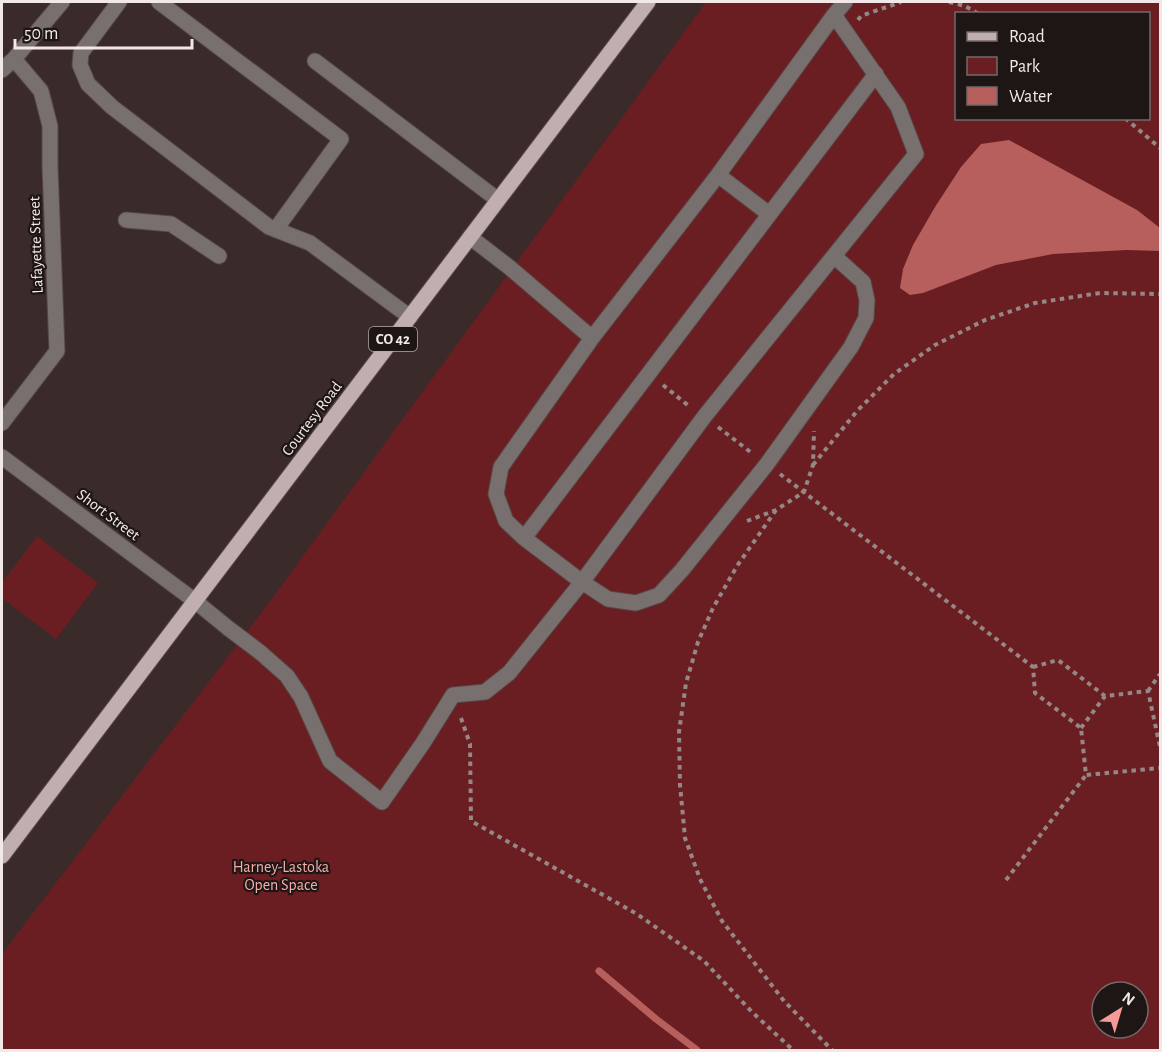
<svg xmlns="http://www.w3.org/2000/svg" width="1162" height="1052" viewBox="0 0 1162 1052" font-family="'Alegreya Sans',sans-serif">
<style>
.green{fill:#6b1e21;fill-rule:evenodd}
.water{fill:#b65f5d}
.lines{fill:none;stroke-linecap:round;stroke-linejoin:round}
.stream{stroke:#b65f5d;stroke-width:7}
.minor-casing{stroke:#584948;stroke-width:17}
.major-casing{stroke:#584948;stroke-width:17}
.path{stroke:#948786;stroke-width:4;stroke-dasharray:4.5 4.5;stroke-linecap:butt}
.minor{stroke:#78706f;stroke-width:15}
.major{stroke:#c0afae;stroke-width:15}
.labels{text-anchor:middle;stroke-width:4.5;stroke-linejoin:round;paint-order:stroke}
.shield{fill:#1d1615;stroke:#b3a9a9;stroke-width:1.5}
.shield-label{font-size:15px;font-weight:bold;fill:#f3e8e8}
.street-label{font-size:16px;fill:#f3e8e8;stroke:#1d1615}
.park-label{font-size:16px;fill:#f6ada9;stroke:#1d1615}
</style>
<rect width="100%" height="100%" fill="#3a2b2a"/>
<path class="green" d="M706,2H1160V1050H2V954L271,600ZM956,14H1148V118H956ZM1102,992H1138V1028H1102Z
M37,536L98,583L56,639L2,598V583Z"/>
<path class="water" d="M1009,140L1137,210L1160,228V251L1126,250L1053,254L996,265L923,293L910,295L900,288L903,269L913,245L935,207L961,167L981,144Z"/>
<g class="lines">
<path class="stream" d="M599,971L656,1019L697,1050"/>
<g class="minor-casing">
<path id="minor" d="M119,2L81,53L80,65L88,84L112,107L269,227L310,243L410,317
M159,2L341,139L276,229
M834,15L898,107L916,154L704,417L582,582L524,538L506,521L496,494L501,467L592,338L718,175L834,15L845,2
M315,61L498,200
M2,70L14,59L62,2
M718,175L769,214
M126,220L171,224L219,256
M470,237L509,267L592,338
M2,423L57,351L50,166V126L41,91L14,59
M2,457L195,601L228,628L261,653L287,676L301,697L330,761L382,802L423,743L453,695L485,692L509,673L582,582L608,599L636,603L659,595L682,570L767,464L851,347L866,318L867,300L863,282L834,256
M524,538L876,74"/>
</g>
<g class="major-casing">
<path id="major" d="M2,856L648,2"/>
</g>
<path class="path" d="M949,2L965,6L979,14
M858,20L861,16L901,2
M1125,118L1160,148
M663,385L690,407
M718,427L753,454
M813,465L857,411L894,374L935,345L985,320L1035,303L1100,293L1160,294
M780,474L1033,667L1035,693L1081,728L1086,775L1160,768
M776,510L737,566L713,608L698,642L686,683L679,732L680,785L685,838L700,879L722,921L784,1001L832,1050
M747,521L776,510L804,492L813,465L814,431
M1033,667L1058,660L1105,696L1148,691L1160,747
M1148,691L1160,674
M461,718L470,744L471,821L637,914L704,961L752,1012L793,1050
M1081,728L1105,696
M1006,880L1086,775"/>
<use href="#minor" class="minor"/>
<use href="#major" class="major"/>
</g>
<g class="labels">
<rect class="shield" x="369" y="327" width="48" height="24" rx="4.5"/>
<g class="shield-label">
<text x="393" y="344">CO 42</text>
</g>
<g class="street-label">
<text transform="translate(35 245) rotate(-92)" y="6">Lafayette Street</text>
<text transform="translate(311 418) rotate(-53)" y="6">Courtesy Road</text>
<text transform="translate(109 514) rotate(37)" y="6">Short Street</text>
</g>
<g class="park-label">
<text x="281" y="872">Harney-Lastoka<tspan x="281" dy="18">Open Space</tspan></text>
</g>
</g>
<rect width="1162" height="1052" fill="none" stroke="#f3e8e8" stroke-width="6"/>
<rect x="955" y="12" width="195" height="108" fill="#1d1615" stroke="#736a69" stroke-width="1.5"/>
<rect x="967" y="32" width="30" height="9" fill="#c0afae" stroke="#736a69" stroke-width="1.5"/>
<text x="1009" y="42" font-size="18" fill="#f3e8e8">Road</text>
<rect x="967" y="57" width="30" height="18" fill="#6b1e21" stroke="#736a69" stroke-width="1.5"/>
<text x="1009" y="72" font-size="18" fill="#f3e8e8">Park</text>
<rect x="967" y="87" width="30" height="18" fill="#b65f5d" stroke="#736a69" stroke-width="1.5"/>
<text x="1009" y="102" font-size="18" fill="#f3e8e8">Water</text>
<g transform="translate(1120 1010) rotate(37)"><circle r="28" fill="#1d1615" stroke="#736a69" stroke-width="1.5"/>
<path d="M0-4.5L10 22L0 15L-10 22Z" fill="#f59b97"/>
<text y="-9" font-size="16" font-weight="bold" text-anchor="middle" fill="#f3e8e8">N</text>
</g>
<path d="M15 39v9h177v-9" fill="none" stroke="#f3e8e8" stroke-width="3"/>
<text x="24" y="39" font-size="18" fill="#f3e8e8" stroke="#1d1615" stroke-width="4.5" paint-order="stroke">50 m</text>
</svg>
